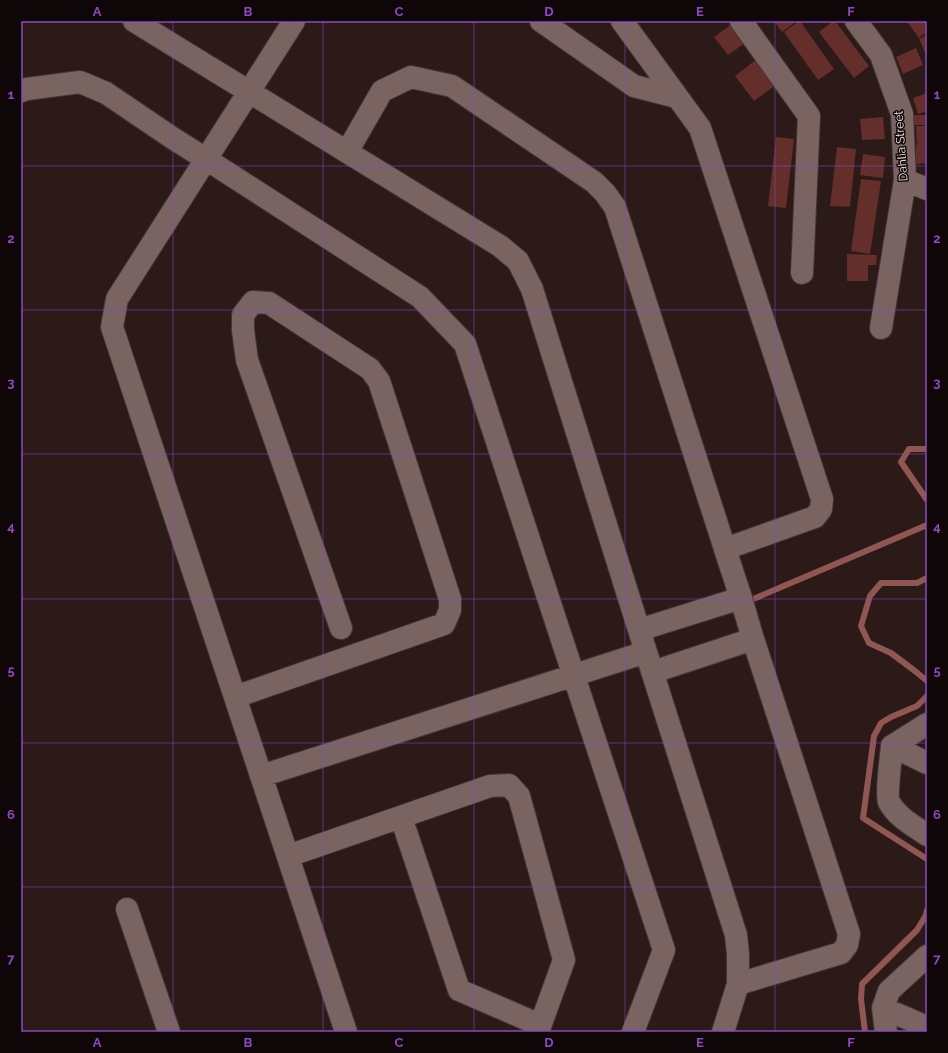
<svg xmlns="http://www.w3.org/2000/svg" width="948" height="1053" viewBox="0 0 948 1053" font-family="Raleway,sans-serif">
<style>
.lines{fill:none;stroke-linecap:round;stroke-linejoin:round}
.stream{stroke:#905652;stroke-width:6}
.building{fill:#642e2b}
.minor-casing{stroke:#453636;stroke-width:24}
.minor{stroke:#7a6462;stroke-width:22}
.grid{fill:none;stroke:#8d48c4;stroke-width:1;stroke-opacity:0.55}
.labels{text-anchor:middle;stroke-width:3;stroke-linejoin:round;paint-order:stroke}
.street-label{font-size:12px;fill:#f2e5e3;stroke:#0f0707}
.neatline{fill:none;stroke:#8d48c4;stroke-width:1.5}
.grid-label{font-size:13px;text-anchor:middle;font-weight:bold;fill:#8d48c4}
</style>
<rect width="100%" height="100%" fill="#2c1a19"/>
<g class="lines">
<path class="stream" d="M927,449H909L901,462L927,500
M927,578L917,583H881L870,596L861,626L869,643L891,653L915,671L927,681
M751,600L927,525
M927,696L917,706L891,717L881,723L874,736L863,818L927,859
M865,1032L861,999L862,984L917,930L926,915L927,910"/>
</g>
<path class="building" d="M774,21H797L782,32Z
M799,21H800L834,69L818,80L784,32Z
M833,21H835L869,66L854,78L819,32Z
M911,21H927V32L919,38L908,23Z
M732,24L745,43L728,55L714,37Z
M927,35V57L919,39Z
M916,48L923,65L903,74L896,57Z
M757,59L777,84L754,101L735,76Z
M927,93V111L918,114L913,98Z
M914,115H927V125H914Z
M883,117L885,139L862,140L860,119Z
M916,126H927V163L916,164V145H917Z
M776,137L794,139L786,208L768,206Z
M837,147L856,149L850,207L830,206Z
M863,154L885,157L883,178L860,175Z
M861,179L881,181L870,254L851,251Z
M847,254L877,255L876,265H868V281H847Z"/>
<g class="lines">
<g class="minor-casing">
<path id="minor" d="M134,21L500,246L518,261L532,289L639,630
M294,21L117,299L112,327L235,697L444,624L450,610V599L379,381L370,369L269,303L253,302L243,315V330L247,360L341,628
M541,21L634,86L677,97
M622,21L700,128L822,499L821,509L815,517L725,549L741,598
M741,21L809,116L802,273
M856,21L881,55L902,114L905,180L881,328
M21,91L27,89L80,82L106,93L174,139L206,159L420,297L465,344L540,573L664,950L633,1032
M347,152L382,91L411,77L452,86L594,182L605,193L615,207L725,549
M905,180L927,189
M653,672L753,639L849,934L847,945L841,953L738,984
M235,697L346,1032
M927,724L892,746C891,757 886,794 889,802C897,817 914,826 927,835
M892,746L927,763
M261,776L646,652
M401,817L459,990L540,1025
M288,856L490,786L509,785L519,796L564,960L538,1032
M127,909L169,1032
M883,1008L927,1027
M723,1032L738,984V954L736,935L639,630L741,598L753,639
M886,1032L883,1008L889,991L927,956"/>
</g>
<use href="#minor" class="minor"/>
</g>
<path class="grid" d="M173,21V1032M323,21V1032M474,21V1032M625,21V1032M775,21V1032M21,166H927M21,310H927M21,454H927M21,599H927M21,743H927M21,887H927"/>
<g class="labels">
<g class="street-label">
<text transform="translate(901 146) rotate(-94)" y="4">Dahlia Street</text>
</g>
</g>
<rect width="948" height="1053" fill="none" stroke="#0f0707" stroke-width="44"/>
<rect x="22" y="22" width="904" height="1009" class="neatline"/>
<g class="grid-label">
<text x="97" y="16">A</text>
<text x="248" y="16">B</text>
<text x="399" y="16">C</text>
<text x="549" y="16">D</text>
<text x="700" y="16">E</text>
<text x="851" y="16">F</text>
<text x="11" y="99">1</text>
<text x="937" y="99">1</text>
<text x="11" y="243">2</text>
<text x="937" y="243">2</text>
<text x="11" y="387">3</text>
<text x="937" y="387">3</text>
<text x="11" y="531">4</text>
<text x="937" y="531">4</text>
<text x="11" y="675">5</text>
<text x="937" y="675">5</text>
<text x="11" y="819">6</text>
<text x="937" y="819">6</text>
<text x="11" y="963">7</text>
<text x="937" y="963">7</text>
<text x="97" y="1047">A</text>
<text x="248" y="1047">B</text>
<text x="399" y="1047">C</text>
<text x="549" y="1047">D</text>
<text x="700" y="1047">E</text>
<text x="851" y="1047">F</text>
</g>
</svg>
